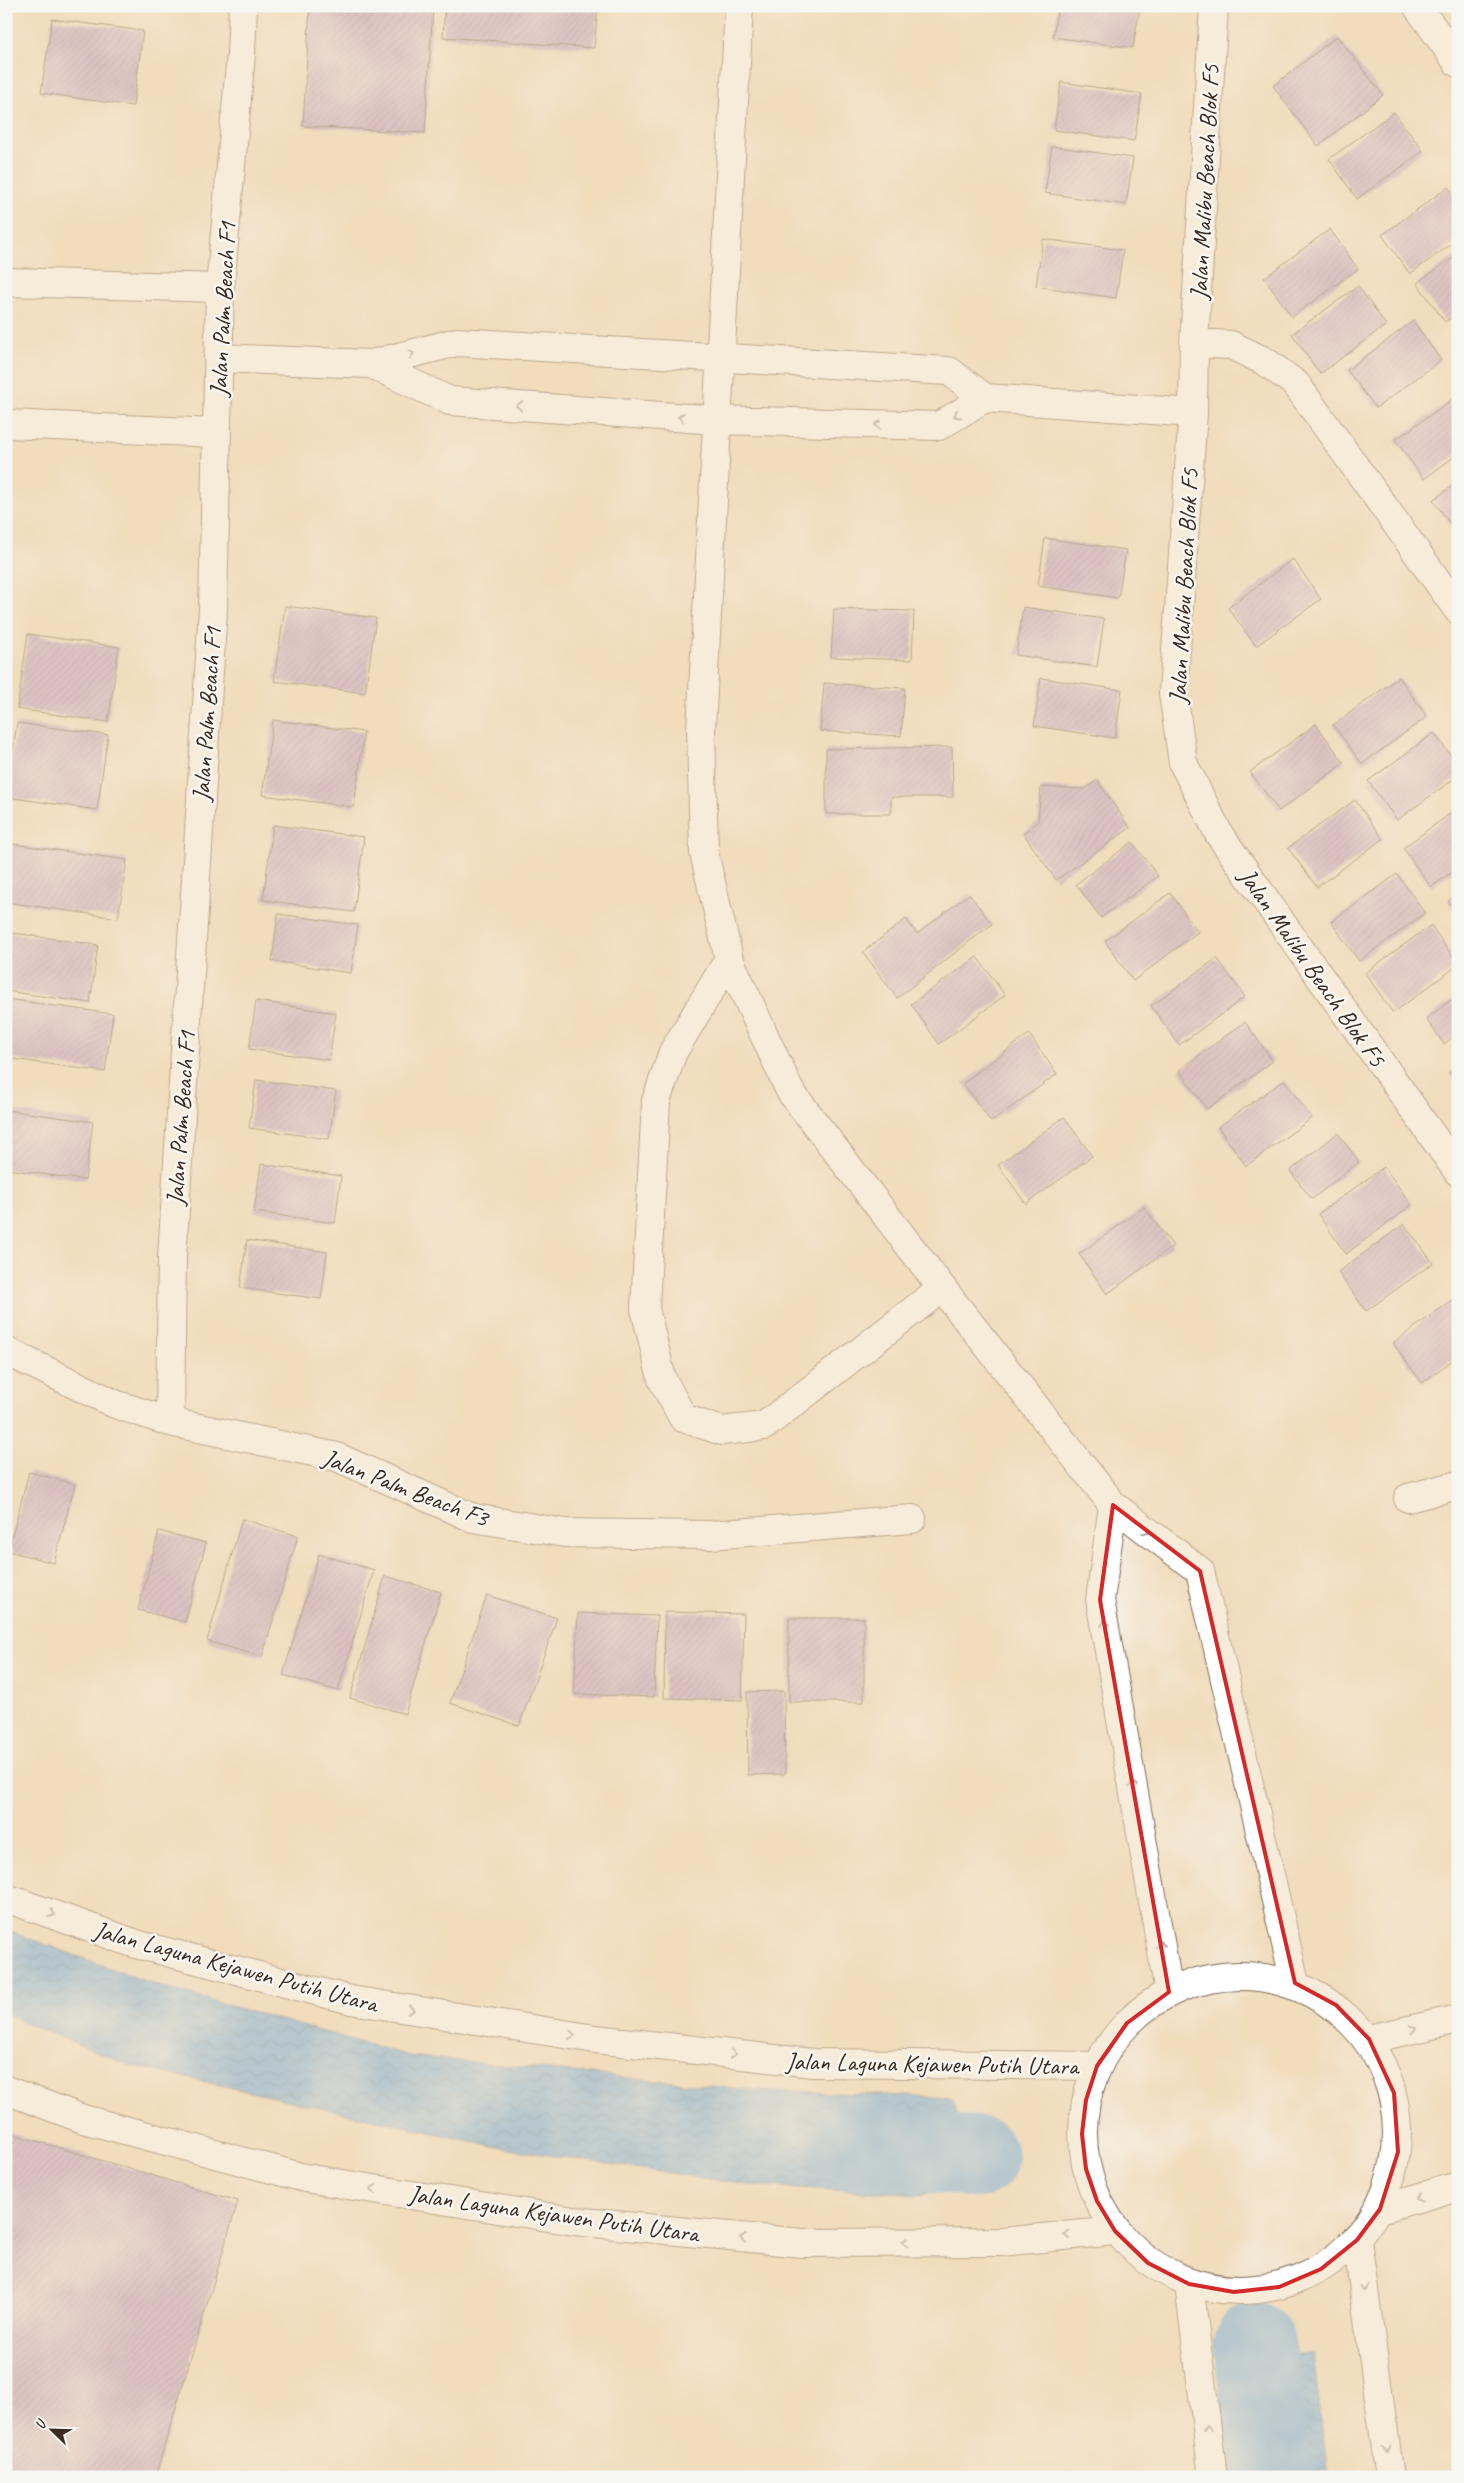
<svg xmlns="http://www.w3.org/2000/svg" width="1464" height="2483" viewBox="0 0 1464 2483" font-family="Caveat,sans-serif">
<style>
.water{fill:url(#water-waves);stroke:#566c80}
.lines{fill:none;stroke-linecap:round;stroke-linejoin:round}
.river{stroke:#72aee3;stroke-width:82}
.building{fill:url(#building-hatch)}
.minor-casing{stroke:#7b6855;stroke-width:30}
.tertiary-casing{stroke:#7b6855;stroke-width:30}
.minor{stroke:#fff;stroke-width:28}
.tertiary{stroke:#fff;stroke-width:28}
.oneway{stroke:#a79f9a}
.marked{fill:none;stroke:#d62828;stroke-width:4;stroke-linejoin:round}
.labels{text-anchor:middle;stroke-width:5;stroke-linejoin:round;paint-order:stroke}
.street-label{font-size:25px;fill:#3b2a1e;stroke:#f6f6f2}
</style>
<defs>
<pattern id="water-waves" width="16" height="10" patternUnits="userSpaceOnUse" patternTransform="scale(1.25)"><rect width="16" height="10" fill="#72aee3"/><path d="M0 5q4-4 8 0t8 0" fill="none" stroke="#5f8eb7"/></pattern>
<pattern id="building-hatch" width="6" height="6" patternUnits="userSpaceOnUse" patternTransform="scale(1.25)"><rect width="6" height="6" fill="#c4a2ca"/><path d="M-1 1l2-2M0 6l6-6M5 7l2-2" fill="none" stroke="#a084a3"/></pattern>
</defs>
<rect width="100%" height="100%" fill="#f6f6f2"/>
<filter id="ink" filterUnits="userSpaceOnUse"><feTurbulence type="fractalNoise" baseFrequency=".02" numOctaves="2"/><feDisplacementMap in="SourceGraphic" scale="10" xChannelSelector="R" yChannelSelector="G"/><feConvolveMatrix kernelMatrix="1 2 1 2 8 2 1 2 1" color-interpolation-filters="sRGB"/></filter>
<filter id="wash" filterUnits="userSpaceOnUse"><feTurbulence type="fractalNoise" baseFrequency=".0096" numOctaves="4" result="noise"/><feDisplacementMap in="SourceGraphic" scale="20" xChannelSelector="R" yChannelSelector="G"/><feGaussianBlur stdDeviation="1.12" result="paint"/><feColorMatrix in="noise" values="0 0 0 0 0 0 0 0 0 0 0 0 0 0 0 0 0 1.4 0 .05"/><feComposite in="paint" operator="in"/></filter>
<g filter="url(#wash)">
<rect width="100%" height="100%" fill="#f1dcbb"/>
<path class="water" d="M6,1930L156,1985L410,2056L742,2089L953,2098L968,2182L921,2195L747,2185L502,2148L129,2065L6,2015Z
M1313,2353L1328,2477H1239L1221,2366Z"/>
<g class="lines">
<path class="river" d="M850,2144L977,2157
M1254,2344L1272,2477"/>
</g>
<g id="blocks">
<path class="building" d="M310,6H433L425,133L303,126Z
M445,6H598L594,48L443,37Z
M1058,6H1140L1133,48L1053,37Z
M52,19L143,31L133,106L41,93Z
M1337,36L1383,95L1318,146L1273,86Z
M1061,82L1142,94L1134,141L1054,130Z
M1394,112L1423,151L1357,199L1329,159Z
M1052,146L1133,158L1126,205L1045,193Z
M1448,187L1458,200V239L1410,274L1382,235Z
M1330,229L1358,269L1292,317L1264,278Z
M1043,239L1123,250L1116,298L1036,286Z
M1458,254V313L1445,322L1417,283Z
M1358,286L1386,325L1320,374L1292,334Z
M1413,321L1441,360L1376,408L1347,370Z
M1458,395V454L1424,479L1395,440Z
M1458,482V535L1433,500Z
M1045,538L1126,550L1118,598L1038,586Z
M1293,559L1321,599L1256,646L1228,608Z
M285,606L376,618L365,693L274,681Z
M1023,607L1104,619L1097,667L1016,655Z
M834,609L914,611L912,660L831,657Z
M28,634L119,647L108,722L17,709Z
M1399,677L1427,717L1362,764L1333,725Z
M1041,678L1122,690L1115,738L1034,726Z
M824,683L905,688L901,736L820,731Z
M273,720L364,732L354,807L262,795Z
M17,723L108,735L97,810L6,797Z
M1316,724L1344,763L1279,811L1250,772Z
M1434,733L1458,765V776L1397,820L1368,781Z
M952,747L953,797H891V814H826V749Z
M1097,780L1130,828L1056,880L1023,833L1038,822L1041,787L1085,789Z
M1355,800L1383,839L1317,887L1288,848Z
M1458,808V868L1431,887L1403,848Z
M273,825L364,837L354,912L263,900Z
M1132,842L1158,876L1101,918L1076,884Z
M6,843L127,860L118,918L6,902Z
M1397,874L1425,913L1359,961L1331,922Z
M1170,893L1198,932L1133,981L1105,941Z
M969,894L992,924L897,998L863,952L906,919L917,934Z
M1458,894V914L1448,901Z
M278,914L358,925L351,973L272,961Z
M1431,925L1458,965L1393,1013L1365,973Z
M6,932L98,945L90,1003L6,991Z
M977,957L1005,995L939,1044L911,1004Z
M1217,958L1245,997L1179,1045L1151,1006Z
M1458,995V1033L1444,1044L1426,1019Z
M6,999L113,1014L105,1072L6,1058Z
M256,1001L336,1013L329,1060L249,1049Z
M1245,1022L1273,1061L1207,1109L1179,1070Z
M1029,1034L1057,1074L991,1122L963,1083Z
M1458,1066V1085L1449,1073Z
M256,1080L336,1091L329,1139L249,1128Z
M1284,1080L1312,1118L1246,1166L1218,1127Z
M6,1110L93,1122L85,1180L6,1169Z
M1064,1117L1092,1156L1026,1204L998,1165Z
M1338,1133L1359,1162L1312,1199L1290,1171Z
M261,1164L341,1176L335,1223L254,1212Z
M1384,1167L1412,1205L1346,1254L1318,1214Z
M1144,1207L1173,1246L1107,1294L1079,1254Z
M1404,1224L1433,1263L1366,1311L1338,1272Z
M247,1240L327,1252L321,1299L240,1288Z
M1458,1296V1356L1422,1383L1393,1343Z
M29,1472L75,1484L54,1563L8,1551Z
M242,1519L298,1536L262,1657L207,1641Z
M159,1531L206,1543L185,1622L138,1610Z
M319,1554L374,1570L338,1691L283,1675Z
M385,1576L441,1592L405,1714L350,1698Z
M487,1595L557,1618L519,1726L450,1703Z
M665,1612L744,1614L742,1700L664,1698Z
M578,1613L657,1616L654,1697L574,1694Z
M789,1618H864V1702H789Z
M784,1691L785,1774L748,1775L747,1692Z
M6,2132L238,2201L155,2477H6Z"/>
</g>
</g>
<g filter="url(#ink)">
<use href="#blocks" fill-opacity="0" stroke="#7b6855" stroke-width="1"/>
<g class="lines">
<g class="minor-casing">
<path id="minor" d="M739,6L701,729L704,853L729,959L790,1091L942,1288L1113,1505
M1214,6L1194,343L1193,413L1173,693L1183,763L1219,834L1458,1172
M1417,6L1458,63
M6,282L220,288
M1194,343L1231,345L1266,362L1296,384L1458,610
M218,358L371,364
M985,398L939,426L717,420L450,401L371,364L457,342L949,371L985,398L1193,413
M6,424L216,433
M729,959L673,1052L656,1101L645,1309L662,1379L683,1418L722,1431L764,1426L942,1288
M6,1351L115,1404L170,1422L337,1457L473,1518L565,1533L710,1535L912,1519
M170,1422L172,1257L213,609L220,288L241,54L243,6
M1408,1498L1458,1485
M1169,1992L1100,1600L1113,1505L1200,1571L1295,1983
M1369,2039L1458,2019
M1380,2209L1458,2186"/>
</g>
<g class="tertiary-casing">
<path id="tertiary" d="M6,1898L136,1944L351,2000L595,2039L813,2063L1097,2066
M1083 2133a157 157 0 1 1 314 0a157 157 0 1 1-314 0Z
M6,2090L83,2119L305,2178L574,2221L802,2243L1001,2242L1115,2231
M1357,2240L1390,2477
M1189,2284L1213,2477"/>
</g>
<use href="#minor" class="minor"/>
<use href="#tertiary" class="tertiary"/>
</g>
<defs><path id="oneway-chevron" d="M-2-3.5L2.5 0L-2 3.5" fill="none" stroke-width="1.6" stroke-linecap="round" stroke-linejoin="round" transform="scale(1.25)"/></defs>
<g class="oneway">
<use href="#oneway-chevron" transform="translate(411 354) rotate(-15)"/>
<use href="#oneway-chevron" transform="translate(519 406) rotate(-176)"/>
<use href="#oneway-chevron" transform="translate(957 415) rotate(148)"/>
<use href="#oneway-chevron" transform="translate(681 417) rotate(-176)"/>
<use href="#oneway-chevron" transform="translate(878 425) rotate(-178)"/>
<use href="#oneway-chevron" transform="translate(1147 1531) rotate(37)"/>
<use href="#oneway-chevron" transform="translate(1105 1623) rotate(-100)"/>
<use href="#oneway-chevron" transform="translate(1133 1784) rotate(-100)"/>
<use href="#oneway-chevron" transform="translate(52 1914) rotate(20)"/>
<use href="#oneway-chevron" transform="translate(1160 1944) rotate(-100)"/>
<use href="#oneway-chevron" transform="translate(411 2010) rotate(9)"/>
<use href="#oneway-chevron" transform="translate(1413 2029) rotate(-13)"/>
<use href="#oneway-chevron" transform="translate(572 2035) rotate(9)"/>
<use href="#oneway-chevron" transform="translate(733 2054) rotate(6)"/>
<use href="#oneway-chevron" transform="translate(373 2189) rotate(-171)"/>
<use href="#oneway-chevron" transform="translate(1419 2198) rotate(164)"/>
<use href="#oneway-chevron" transform="translate(1067 2235) rotate(175)"/>
<use href="#oneway-chevron" transform="translate(743 2238) rotate(-174)"/>
<use href="#oneway-chevron" transform="translate(905 2242) rotate(180)"/>
<use href="#oneway-chevron" transform="translate(1364 2288) rotate(82)"/>
<use href="#oneway-chevron" transform="translate(1207 2428) rotate(-97)"/>
<use href="#oneway-chevron" transform="translate(1386 2449) rotate(82)"/>
</g>
</g>
<path d="M0 0H1464V2483H0ZM1113,1505L1200,1571L1295,1983L1336,2005L1369,2039L1394,2093L1398,2152L1380,2209L1357,2240L1321,2269L1279,2287L1234,2292L1189,2284L1148,2263L1115,2231L1097,2201L1086,2169L1082,2134L1086,2100L1097,2066L1127,2023L1169,1992L1100,1600Z" fill="#f1dcbb" fill-opacity=".55" fill-rule="evenodd"/>
<path class="marked" d="M1113,1505L1200,1571L1295,1983L1336,2005L1369,2039L1394,2093L1398,2152L1380,2209L1357,2240L1321,2269L1279,2287L1234,2292L1189,2284L1148,2263L1115,2231L1097,2201L1086,2169L1082,2134L1086,2100L1097,2066L1127,2023L1169,1992L1100,1600Z"/>
<g class="labels">
<g class="street-label">
<text transform="translate(1204 182) rotate(-87)" y="9">Jalan Malibu Beach Blok F5</text>
<text transform="translate(222 309) rotate(-87)" y="9">Jalan Palm Beach F1</text>
<text transform="translate(1183 586) rotate(-87)" y="9">Jalan Malibu Beach Blok F5</text>
<text transform="translate(206 714) rotate(-86)" y="9">Jalan Palm Beach F1</text>
<text transform="translate(1313 967) rotate(55)" y="9">Jalan Malibu Beach Blok F5</text>
<text transform="translate(180 1118) rotate(-86)" y="9">Jalan Palm Beach F1</text>
<text transform="translate(406 1487) rotate(21)" y="9">Jalan Palm Beach F3</text>
<text transform="translate(236 1966) rotate(15)" y="9">Jalan Laguna Kejawen Putih Utara</text>
<text transform="translate(932 2063) rotate(1)" y="9">Jalan Laguna Kejawen Putih Utara</text>
<text transform="translate(554 2213) rotate(8)" y="9">Jalan Laguna Kejawen Putih Utara</text>
</g>
</g>
<rect width="1464" height="2483" fill="none" stroke="#f6f6f2" stroke-width="25"/>
<g transform="translate(52 2430) rotate(293)" stroke="#f6f6f2" stroke-width="4" paint-order="stroke">
<path d="M0-4L9 19L0 12L-9 19Z" fill="#3b2a1e"/>
<text y="-8" font-size="14" font-weight="bold" text-anchor="middle" fill="#3b2a1e">U</text>
</g>
</svg>
